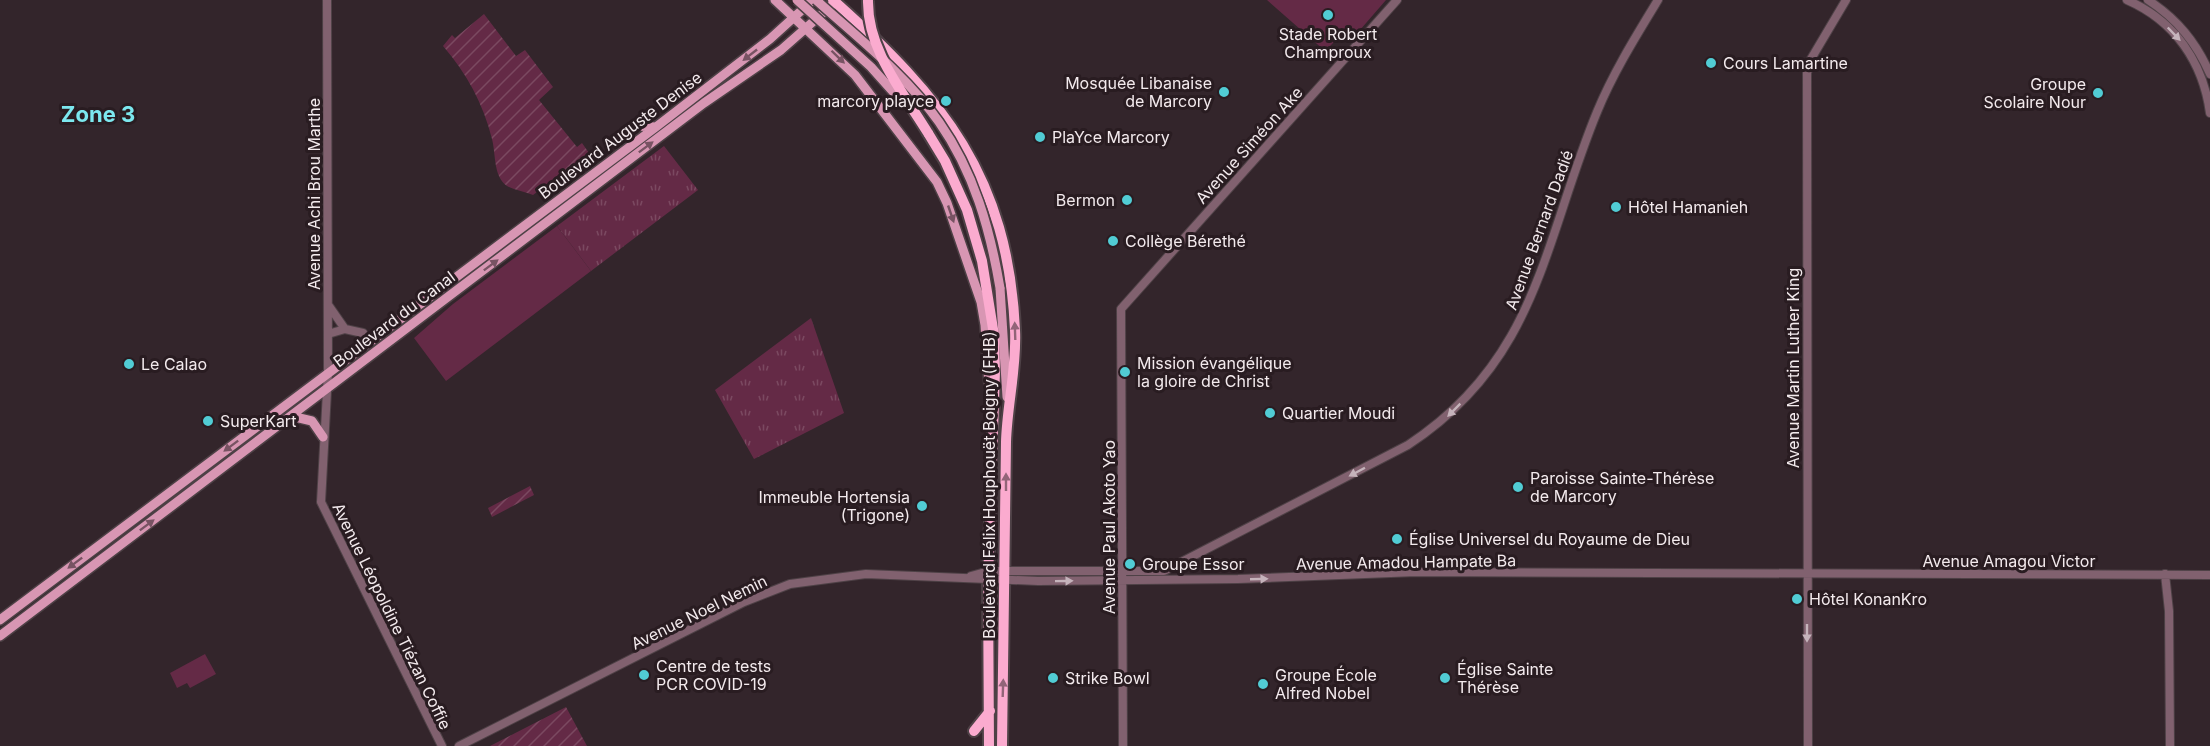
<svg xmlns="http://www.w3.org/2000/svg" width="2210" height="746" viewBox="0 0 2210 746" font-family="Inter,sans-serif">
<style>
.grass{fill:url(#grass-tufts)}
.garden{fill:url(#garden-furrows)}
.pitch{fill:#642a46}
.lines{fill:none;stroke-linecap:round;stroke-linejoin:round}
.minor-casing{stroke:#4e4146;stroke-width:10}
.major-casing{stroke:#4e4146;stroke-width:12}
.highway-casing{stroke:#4e4146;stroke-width:14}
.minor{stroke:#81616f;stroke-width:8}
.major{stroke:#d896b3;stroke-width:9}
.highway{stroke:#fbabcf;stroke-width:10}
.major-bridge-casing{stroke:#4e4146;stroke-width:12;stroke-linecap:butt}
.highway-bridge-casing{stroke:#4e4146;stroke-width:14;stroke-linecap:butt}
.major-bridge{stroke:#d896b3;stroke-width:9}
.highway-bridge{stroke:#fbabcf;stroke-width:10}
.oneway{fill:#c5b3bb}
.oneway2{fill:#785363}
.oneway3{fill:#926478}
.poi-dot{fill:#51ccd4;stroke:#291c21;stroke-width:2}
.labels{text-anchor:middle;stroke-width:6;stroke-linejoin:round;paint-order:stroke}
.poi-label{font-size:16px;fill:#f3eaed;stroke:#291c21;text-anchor:start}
.street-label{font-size:16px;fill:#f3eaed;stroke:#291c21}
.district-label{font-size:22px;font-weight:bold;fill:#7ce8ef;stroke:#291c21}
</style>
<defs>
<pattern id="grass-tufts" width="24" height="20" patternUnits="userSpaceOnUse" patternTransform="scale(1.5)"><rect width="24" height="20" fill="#642a46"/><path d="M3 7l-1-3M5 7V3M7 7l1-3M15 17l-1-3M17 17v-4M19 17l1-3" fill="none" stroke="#7b4961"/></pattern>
<pattern id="garden-furrows" width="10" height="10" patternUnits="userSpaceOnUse" patternTransform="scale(1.5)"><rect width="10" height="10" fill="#642a46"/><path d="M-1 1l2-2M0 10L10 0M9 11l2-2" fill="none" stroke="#7b4961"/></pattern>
</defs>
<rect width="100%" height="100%" fill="#33252b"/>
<path class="grass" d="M664,146L698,190L591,271L557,226Z
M811,318L844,413L754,459L715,390Z"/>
<path class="garden" d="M484,14L516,56L525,50L553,87L539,100L577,147L582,143L589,153L533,195C526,192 514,190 507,186C493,176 496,154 492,139C483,103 467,74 443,46L452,35L455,38Z
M530,486L534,495L492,517L488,508Z
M566,707L587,746H490Z"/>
<path class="pitch" d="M1267,0H1386L1360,30L1337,39L1325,51Z
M557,226L591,271L446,381L414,338L453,304Z
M205,654L216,674L190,688L187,683L177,688L170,673Z"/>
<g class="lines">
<g class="minor-casing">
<path id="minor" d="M327,0L328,373L321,502L442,746
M2127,0C2175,21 2203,62 2210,113
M2148,0C2177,19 2196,42 2210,74
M329,306L345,329
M328,334L345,329L363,333
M2165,574L2169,611L2170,746
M971,576L989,571H1164L1408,445C1538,360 1543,243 1597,112C1613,73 1636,36 1658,0
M459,746L744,602L790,584L866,574L1038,581L1238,579L1416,572L2210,575
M1123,746L1121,309L1397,0
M1808,746L1807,73L1811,59L1846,0"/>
</g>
<g class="major-casing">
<path id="major" d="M775,0L855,75L937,182L947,203L981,302L985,325L990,400
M636,126L656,127
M1000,288L1007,397
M291,416L312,421L323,437
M0,620L656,127L770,39L813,0
M0,636L704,103L781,50L832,5"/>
</g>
<g class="highway-casing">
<path id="highway" d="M833,0C943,98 1008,177 1015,330C1017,367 1007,405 1006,442C1005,544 1003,645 1002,746
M928,133L945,161L967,210L982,261L994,335L995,371L988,581L989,746
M974,731L990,711"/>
</g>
<use href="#minor" class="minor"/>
<use href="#major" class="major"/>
<use href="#highway" class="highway"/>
<g class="major-bridge-casing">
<path id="major-bridge" d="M797,0L871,67L905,105
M816,0C858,38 906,75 939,122C974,172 990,229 1000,288"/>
</g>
<g class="highway-bridge-casing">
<path id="highway-bridge" d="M868,0C867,50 903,92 928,133"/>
</g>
<use href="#major-bridge" class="major-bridge"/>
<use href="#highway-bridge" class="highway-bridge"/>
</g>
<defs><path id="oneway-solid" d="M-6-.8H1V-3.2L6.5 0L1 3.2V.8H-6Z" transform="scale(1.5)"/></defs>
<g class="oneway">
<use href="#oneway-solid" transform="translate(2174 34) rotate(46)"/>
<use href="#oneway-solid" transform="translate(1454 410) rotate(135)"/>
<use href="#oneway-solid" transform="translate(1357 472) rotate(152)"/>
<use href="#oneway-solid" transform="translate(1259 579) rotate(-2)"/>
<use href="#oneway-solid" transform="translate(1064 581) rotate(-1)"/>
<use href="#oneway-solid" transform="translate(1807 633) rotate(90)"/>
</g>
<g class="oneway2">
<use href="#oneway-solid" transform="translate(750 55) rotate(142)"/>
<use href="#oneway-solid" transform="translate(838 57) rotate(44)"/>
<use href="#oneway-solid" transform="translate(646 147) rotate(-37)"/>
<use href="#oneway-solid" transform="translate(951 214) rotate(71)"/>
<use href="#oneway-solid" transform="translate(491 265) rotate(-37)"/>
<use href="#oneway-solid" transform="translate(231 446) rotate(143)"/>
<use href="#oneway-solid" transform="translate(147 525) rotate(-37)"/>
<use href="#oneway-solid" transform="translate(75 563) rotate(143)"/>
</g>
<g class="oneway3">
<use href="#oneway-solid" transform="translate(1015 331) rotate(-92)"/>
<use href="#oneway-solid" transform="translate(1006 482) rotate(-90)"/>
<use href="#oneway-solid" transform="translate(1003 688) rotate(-88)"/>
</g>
<g class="poi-dot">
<circle cx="1328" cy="15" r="6"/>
<circle cx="1711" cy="63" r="6"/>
<circle cx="1224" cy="92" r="6"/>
<circle cx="2098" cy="93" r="6"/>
<circle cx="946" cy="101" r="6"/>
<circle cx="1040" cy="137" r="6"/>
<circle cx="1127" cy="200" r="6"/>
<circle cx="1616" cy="207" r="6"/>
<circle cx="1113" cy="241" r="6"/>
<circle cx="129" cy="364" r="6"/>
<circle cx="1125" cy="372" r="6"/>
<circle cx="1270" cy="413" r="6"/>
<circle cx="208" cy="421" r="6"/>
<circle cx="1518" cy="487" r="6"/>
<circle cx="922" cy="506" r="6"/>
<circle cx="1397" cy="539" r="6"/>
<circle cx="1130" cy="564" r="6"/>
<circle cx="1797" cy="599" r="6"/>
<circle cx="644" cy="675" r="6"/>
<circle cx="1053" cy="678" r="6"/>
<circle cx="1445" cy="678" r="6"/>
<circle cx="1263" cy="684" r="6"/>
</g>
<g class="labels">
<g class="poi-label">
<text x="1328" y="40" text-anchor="middle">Stade Robert<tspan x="1328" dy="18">Champroux</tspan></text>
<text x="1723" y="69">Cours Lamartine</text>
<text x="1212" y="89" text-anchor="end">Mosquée Libanaise<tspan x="1212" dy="18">de Marcory</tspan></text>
<text x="2086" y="90" text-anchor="end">Groupe<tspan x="2086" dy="18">Scolaire Nour</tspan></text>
<text x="934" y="107" text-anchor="end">marcory playce</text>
<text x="1052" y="143">PlaYce Marcory</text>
<text x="1115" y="206" text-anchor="end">Bermon</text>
<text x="1628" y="213">Hôtel Hamanieh</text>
<text x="1125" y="247">Collège Bérethé</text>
<text x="1137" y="369">Mission évangélique<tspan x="1137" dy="18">la gloire de Christ</tspan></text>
<text x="141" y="370">Le Calao</text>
<text x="1282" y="419">Quartier Moudi</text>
<text x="220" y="427">SuperKart</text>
<text x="1530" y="484">Paroisse Sainte-Thérèse<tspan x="1530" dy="18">de Marcory</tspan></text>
<text x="910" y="503" text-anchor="end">Immeuble Hortensia<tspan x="910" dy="18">(Trigone)</tspan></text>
<text x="1409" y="545">Église Universel du Royaume de Dieu</text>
<text x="1142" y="570">Groupe Essor</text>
<text x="1809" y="605">Hôtel KonanKro</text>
<text x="656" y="672">Centre de tests<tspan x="656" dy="18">PCR COVID-19</tspan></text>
<text x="1457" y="675">Église Sainte<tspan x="1457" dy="18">Thérèse</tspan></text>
<text x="1275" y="681">Groupe École<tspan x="1275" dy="18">Alfred Nobel</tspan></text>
<text x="1065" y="684">Strike Bowl</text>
</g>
<g class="street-label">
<text transform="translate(620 135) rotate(-37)" y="6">Boulevard Auguste Denise</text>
<text transform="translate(1249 145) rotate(-48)" y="6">Avenue Siméon Ake</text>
<text transform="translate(314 194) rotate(-90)" y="6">Avenue Achi Brou Marthe</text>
<text transform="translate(1539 230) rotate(-70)" y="6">Avenue Bernard Dadié</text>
<text transform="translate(394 319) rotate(-37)" y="6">Boulevard du Canal</text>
<text transform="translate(1793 368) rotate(-90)" y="6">Avenue Martin Luther King</text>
<text transform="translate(989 485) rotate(-90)" y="6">Boulevard Félix Houphouët Boigny (FHB)</text>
<text transform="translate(1109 527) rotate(-90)" y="6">Avenue Paul Akoto Yao</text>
<text x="2009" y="567">Avenue Amagou Victor</text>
<text transform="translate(1406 562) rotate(-1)" y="6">Avenue Amadou Hampate Ba</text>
<text transform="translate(699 612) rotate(-26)" y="6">Avenue Noel Nemin</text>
<text transform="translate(392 616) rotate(64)" y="6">Avenue Léopoldine Tiézan Coffie</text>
</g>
<g class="district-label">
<text x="98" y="122">Zone 3</text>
</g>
</g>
</svg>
